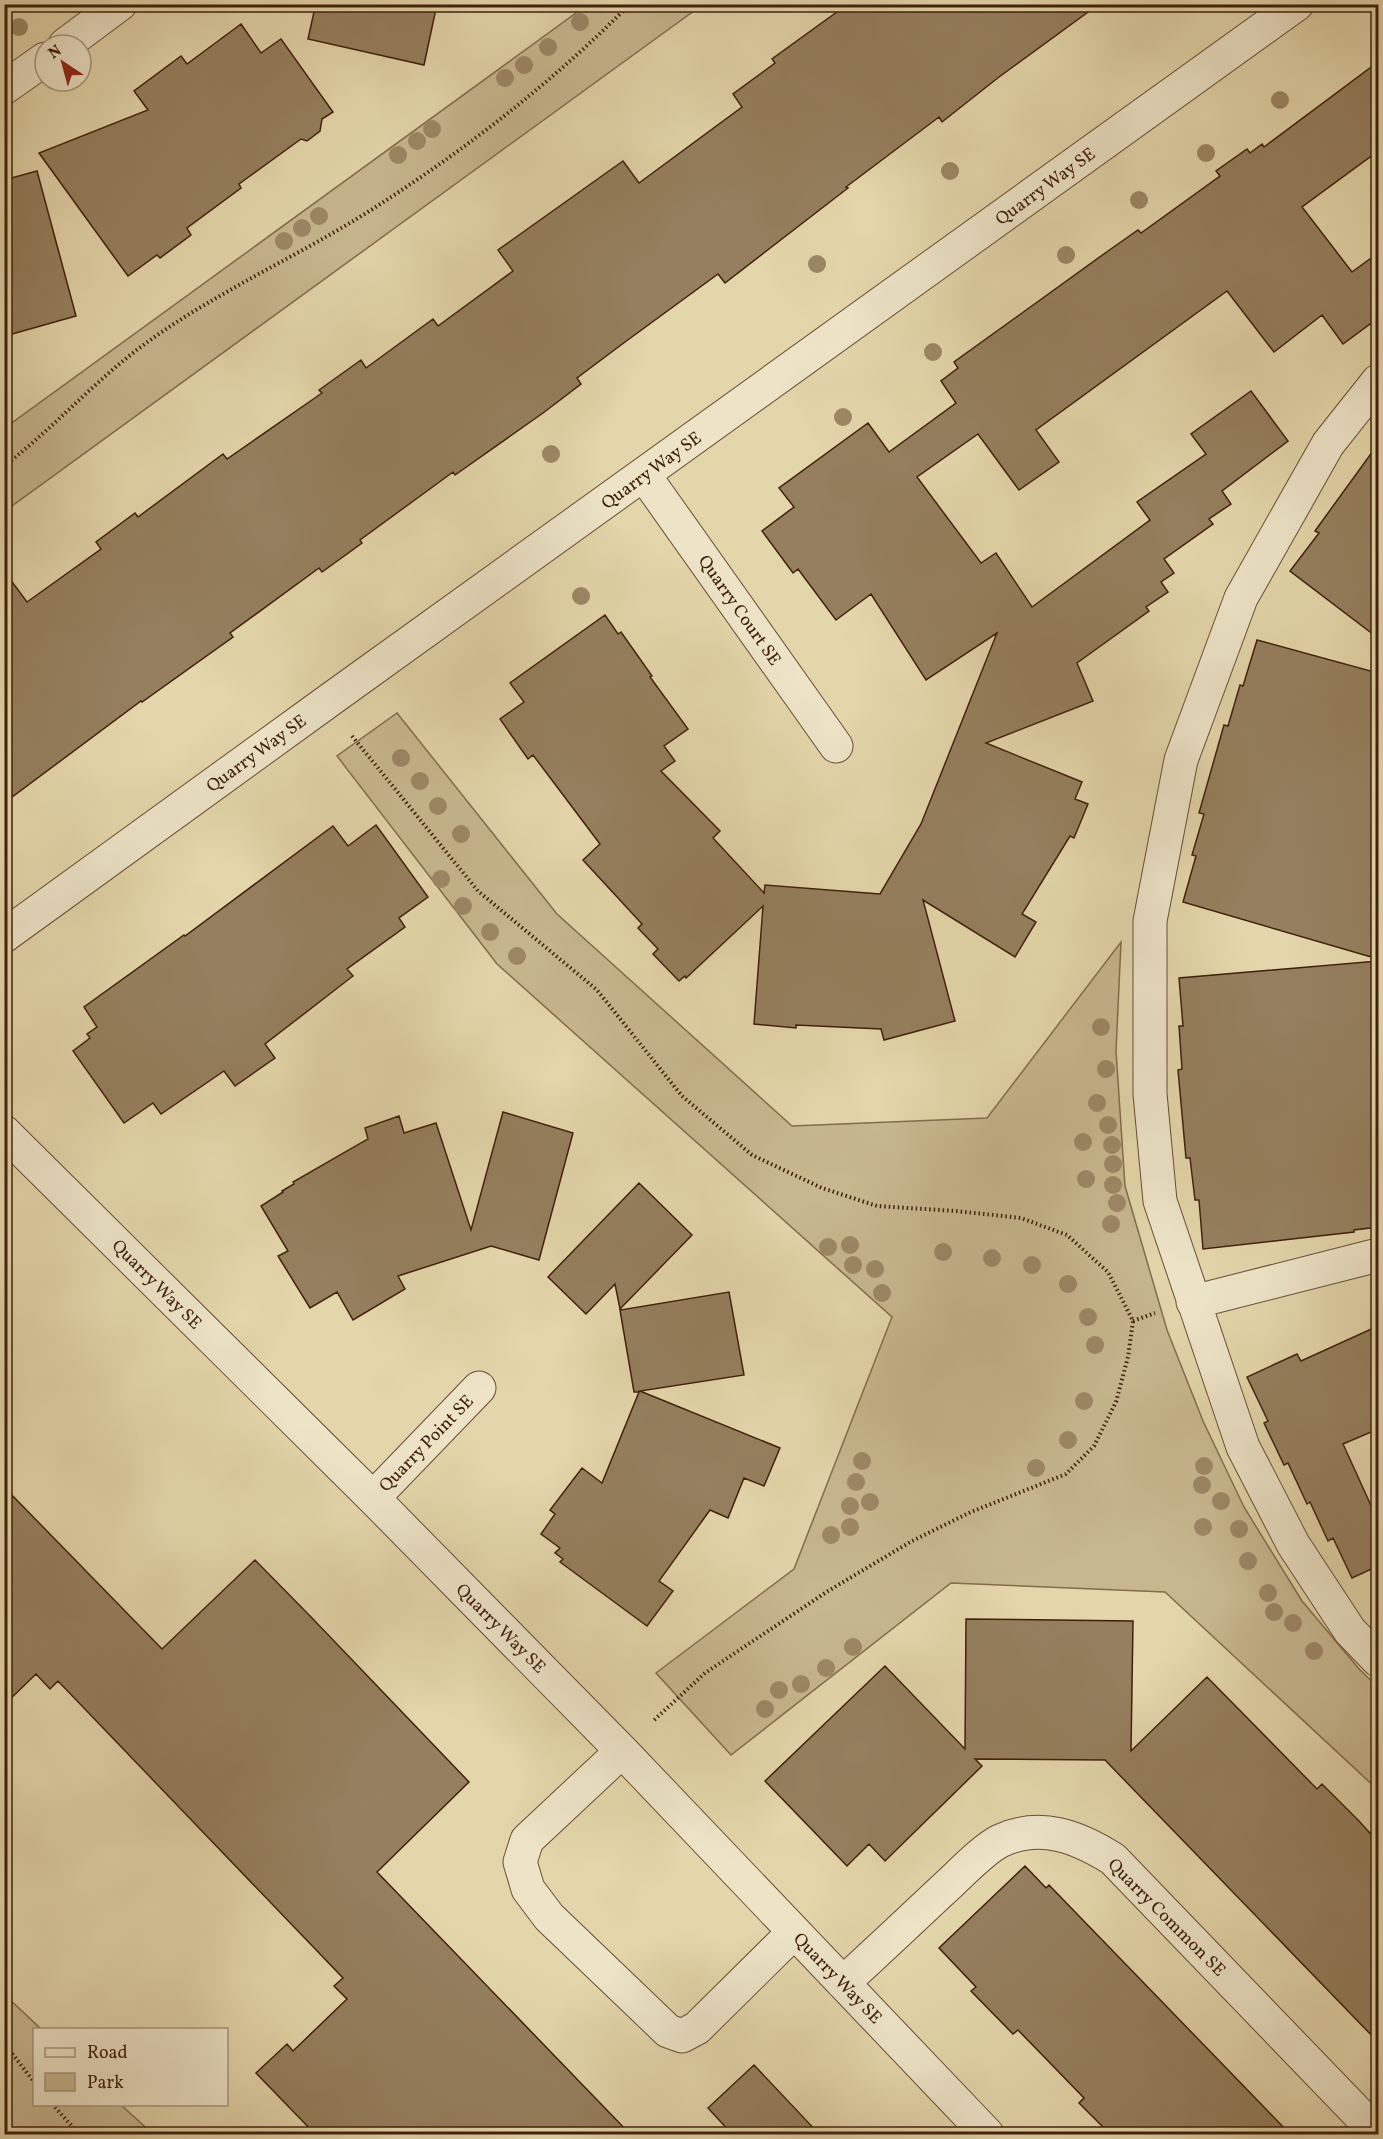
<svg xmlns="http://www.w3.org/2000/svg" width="1383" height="2139" viewBox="0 0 1383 2139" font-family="Vollkorn,serif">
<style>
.green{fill:#c7b78f;stroke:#846c4d;stroke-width:1.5}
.building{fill:#957f5e;stroke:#40200b;stroke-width:1.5}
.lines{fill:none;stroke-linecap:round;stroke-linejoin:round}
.minor-casing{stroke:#694e33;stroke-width:35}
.path{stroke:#40200b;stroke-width:4;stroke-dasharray:1.5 3;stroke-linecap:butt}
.minor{stroke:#ede4c8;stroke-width:33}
.tree{fill:#9c8765}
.labels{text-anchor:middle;stroke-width:6;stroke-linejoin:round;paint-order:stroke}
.street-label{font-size:18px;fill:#40200b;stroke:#ede4c8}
</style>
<rect width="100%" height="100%" fill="#e3d6aa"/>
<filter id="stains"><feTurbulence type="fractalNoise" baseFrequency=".00333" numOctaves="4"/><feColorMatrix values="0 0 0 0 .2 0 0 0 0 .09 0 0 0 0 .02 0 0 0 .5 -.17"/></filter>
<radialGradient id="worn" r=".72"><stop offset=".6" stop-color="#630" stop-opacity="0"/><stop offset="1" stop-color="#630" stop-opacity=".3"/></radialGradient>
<path class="green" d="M587,5H702L5,511V428Z
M397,713L557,914L792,1126L987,1118L1121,942L1116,1051L1125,1186L1167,1330L1203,1421L1244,1507L1302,1601L1360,1670L1378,1687V1790L1165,1592L951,1583L731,1755L656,1673L794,1569L892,1317L497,964L337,756Z
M5,1995L41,2029L34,2030V2104L121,2105L153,2134H5Z"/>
<path class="building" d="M326,4H437L424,65L308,39L314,12Z
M848,4H1099L999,77L942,122L939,117L846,187L848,188L725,283L718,274L625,342L577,378L581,384L543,413L455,475L453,472L360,540L362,543L322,572L319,568L230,633L233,637L142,702L141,701L4,803V571L27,602L101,549L96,542L135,513L138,517L223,454L227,459L322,393L319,390L361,360L366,368L433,319L438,326L513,271L498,250L623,161L639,183L742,107L733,94L775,63L772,59Z
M241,24L261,53L281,39L333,112L322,119L320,131L307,141L301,139L239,184L241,188L187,228L191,235L160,258L157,255L128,276L39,153L148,110L134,91L181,56L187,64Z
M1378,62V151L1302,207L1352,272L1378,253V318L1343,344L1322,315L1274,352L1227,291L1036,430L1059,462L1019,490L978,434L917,477L981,563L996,553L1032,607L1150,520L1137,502L1206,454L1191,434L1251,391L1288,441L1222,491L1231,504L1209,519L1213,524L1164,559L1174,573L1161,582L1168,592L1146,607L1149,611L1077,663L1093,701L986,743L1082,782L1075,799L1088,804L1074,838L1070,836L1022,914L1036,922L1015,957L923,900L955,1021L884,1040L881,1029L796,1025V1028L754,1024L763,906L686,978L685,976L679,981L653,954L658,949L638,928L642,924L583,860L600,844L533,755L528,759L500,719L524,702L510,683L605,615L618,634L621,632L652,676L650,677L688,729L664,746L675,761L661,771L720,831L713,838L764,893L765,885L880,894L921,824L997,633L926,680L871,594L836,620L798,569L793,573L762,531L794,507L779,488L868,423L889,452L956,403L941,381L958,368L954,362L1108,251L1138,230L1141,233L1220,176L1216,171L1247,149L1250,153L1262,144L1264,147Z
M37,171L76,316L12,334L4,302V180Z
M1378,444V638L1290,571L1319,533L1315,531Z
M1257,640L1378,673V959L1183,902L1196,856L1192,855L1204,814L1199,813L1224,725L1228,726L1240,685L1243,686Z
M376,825L428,897L399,918L405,927L347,969L353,976L265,1044L275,1058L235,1086L224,1071L161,1114L153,1103L124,1123L73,1051L90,1038L87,1034L97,1027L84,1007L184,935L185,936L333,826L348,846Z
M1378,961V1227L1354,1230V1232L1203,1249L1199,1200H1195L1190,1158H1186L1178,1070L1182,1069L1179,1026H1183L1179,978Z
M503,1112L573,1133L539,1260L491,1246L398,1276L405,1289L353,1320L337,1292L310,1308L278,1256L288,1251L261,1206L283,1192L282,1191L294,1184L293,1182L368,1139L365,1128L399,1116L404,1133L436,1123L471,1230Z
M639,1183L692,1235L620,1309L615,1284L586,1314L548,1277Z
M729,1292L744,1375L640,1391L780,1448L764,1486L744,1478L728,1518L710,1510L659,1581L673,1591L647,1626L560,1562L563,1559L555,1553L560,1548L541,1534L555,1514L550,1510L582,1468L602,1483L639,1392H634L620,1310Z
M1378,1326V1429L1343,1444L1378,1521V1566L1352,1578L1333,1538L1328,1541L1310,1502L1307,1504L1288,1463L1284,1465L1264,1423L1268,1421L1247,1377L1297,1354L1301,1361Z
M4,1487L162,1649L255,1560L312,1618L469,1782L377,1872L630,2134H315L256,2073L287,2044L293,2051L347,1999L334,1986L343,1978L58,1681L50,1689L36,1674L4,1705Z
M966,1619L1133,1621L1131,1751L1207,1677L1317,1789L1322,1784L1359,1821L1378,1842V2042L1105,1760L975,1759L982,1766L885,1861L869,1844L847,1866L765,1781L885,1666L965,1749Z
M1025,1866L1046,1888L1049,1885L1290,2134H1110L1079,2103L1084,2098L1018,2030L1013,2034L971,1991L976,1987L939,1948Z
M754,2065L819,2134H732L708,2108Z"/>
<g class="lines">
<g class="minor-casing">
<path id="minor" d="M65,45L120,4
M4,88L45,59
M1378,381L1328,444L1241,598L1181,760L1150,921V1094L1160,1201L1243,1447L1293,1544L1350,1631L1378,1660
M644,475L836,746
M4,936L331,699L1297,4
M4,1132L373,1498L622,1751L987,2134
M1193,1302L1378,1255
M373,1498L479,1388
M622,1751L527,1840L520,1862L528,1889L549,1917L668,2031L682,2036L697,2028L794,1932
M843,1983C878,1951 913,1918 947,1886C961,1873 984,1849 1000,1841C1041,1822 1078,1837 1113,1859L1378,2134"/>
</g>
<path class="path" d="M4,466C58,425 99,375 156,336C222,290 295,257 363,215C459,155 551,84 630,4
M352,736L478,891L597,990L682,1096L752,1155L822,1188L877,1206L956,1211L1021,1218L1067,1235L1108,1272L1133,1321L1128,1357L1116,1402L1094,1446L1066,1474L971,1512L912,1541L828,1591L705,1673L652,1722
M1133,1321L1155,1313
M4,2043L34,2082
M52,2104L79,2134"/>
<use href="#minor" class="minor"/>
</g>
<g class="tree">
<circle cx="580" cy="22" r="9"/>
<circle cx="19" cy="27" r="9"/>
<circle cx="548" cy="47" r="9"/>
<circle cx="524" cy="65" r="9"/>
<circle cx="505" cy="78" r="9"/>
<circle cx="1280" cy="100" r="9"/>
<circle cx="432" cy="129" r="9"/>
<circle cx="417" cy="141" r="9"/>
<circle cx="1206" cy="153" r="9"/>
<circle cx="398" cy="155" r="9"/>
<circle cx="950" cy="171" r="9"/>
<circle cx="1139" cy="200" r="9"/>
<circle cx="319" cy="216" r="9"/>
<circle cx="302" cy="228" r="9"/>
<circle cx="284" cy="241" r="9"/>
<circle cx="1066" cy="255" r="9"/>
<circle cx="817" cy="264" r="9"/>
<circle cx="933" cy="352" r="9"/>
<circle cx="843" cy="417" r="9"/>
<circle cx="551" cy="454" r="9"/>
<circle cx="581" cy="596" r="9"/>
<circle cx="401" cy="758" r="9"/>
<circle cx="420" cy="781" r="9"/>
<circle cx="438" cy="806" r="9"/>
<circle cx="461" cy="834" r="9"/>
<circle cx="441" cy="879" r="9"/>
<circle cx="463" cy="906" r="9"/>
<circle cx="490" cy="932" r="9"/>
<circle cx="517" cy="956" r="9"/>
<circle cx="1101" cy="1027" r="9"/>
<circle cx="1106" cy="1069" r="9"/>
<circle cx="1097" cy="1103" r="9"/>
<circle cx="1108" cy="1125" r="9"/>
<circle cx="1083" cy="1142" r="9"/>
<circle cx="1112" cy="1145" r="9"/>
<circle cx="1113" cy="1164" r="9"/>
<circle cx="1086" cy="1179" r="9"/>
<circle cx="1113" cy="1185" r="9"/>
<circle cx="1117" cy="1203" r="9"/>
<circle cx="1111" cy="1224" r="9"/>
<circle cx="850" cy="1245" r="9"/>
<circle cx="828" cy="1247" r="9"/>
<circle cx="943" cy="1252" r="9"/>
<circle cx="992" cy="1258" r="9"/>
<circle cx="853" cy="1265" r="9"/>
<circle cx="1032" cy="1265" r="9"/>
<circle cx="875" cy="1269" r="9"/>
<circle cx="1068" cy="1284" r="9"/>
<circle cx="882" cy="1293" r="9"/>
<circle cx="1088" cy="1317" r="9"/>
<circle cx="1095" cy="1345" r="9"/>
<circle cx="1084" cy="1401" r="9"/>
<circle cx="1068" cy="1440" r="9"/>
<circle cx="862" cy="1461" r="9"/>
<circle cx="1204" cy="1466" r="9"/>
<circle cx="1036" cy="1468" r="9"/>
<circle cx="856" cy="1482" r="9"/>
<circle cx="1202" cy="1485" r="9"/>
<circle cx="1221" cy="1501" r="9"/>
<circle cx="870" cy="1502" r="9"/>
<circle cx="850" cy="1506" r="9"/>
<circle cx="850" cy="1527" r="9"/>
<circle cx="1203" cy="1527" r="9"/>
<circle cx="1239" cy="1529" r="9"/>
<circle cx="831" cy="1535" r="9"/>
<circle cx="1248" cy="1561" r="9"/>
<circle cx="1268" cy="1593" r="9"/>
<circle cx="1274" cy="1612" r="9"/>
<circle cx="1293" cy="1623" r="9"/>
<circle cx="853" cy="1647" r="9"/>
<circle cx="1314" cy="1651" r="9"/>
<circle cx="826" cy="1668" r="9"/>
<circle cx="801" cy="1684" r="9"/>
<circle cx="779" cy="1690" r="9"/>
<circle cx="765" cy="1709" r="9"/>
</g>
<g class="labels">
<g class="street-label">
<text transform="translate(1045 186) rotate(-36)" y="6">Quarry Way SE</text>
<text transform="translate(651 470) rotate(-36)" y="6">Quarry Way SE</text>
<text transform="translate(740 610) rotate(55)" y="6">Quarry Court SE</text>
<text transform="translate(256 753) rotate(-36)" y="6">Quarry Way SE</text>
<text transform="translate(157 1284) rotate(45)" y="6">Quarry Way SE</text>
<text transform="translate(426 1443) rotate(-46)" y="6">Quarry Point SE</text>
<text transform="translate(501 1628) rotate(45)" y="6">Quarry Way SE</text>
<text transform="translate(1167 1917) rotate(45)" y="6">Quarry Common SE</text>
<text transform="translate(838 1978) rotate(46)" y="6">Quarry Way SE</text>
</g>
</g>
<rect width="1383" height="2139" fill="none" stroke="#e3d6aa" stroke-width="24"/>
<rect x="6" y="6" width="1371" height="2127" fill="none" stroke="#40200b" stroke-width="3"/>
<rect x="12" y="12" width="1359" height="2115" fill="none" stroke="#40200b" stroke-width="1.5"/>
<rect x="33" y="2028" width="195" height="78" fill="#ede4c8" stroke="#a8967c" stroke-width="1.5"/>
<rect x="45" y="2048" width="30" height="9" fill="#ede4c8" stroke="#a8967c" stroke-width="1.5"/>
<text x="87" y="2058" font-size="18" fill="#40200b">Road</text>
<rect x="45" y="2073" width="30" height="18" fill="#c7b78f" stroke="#a8967c" stroke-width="1.5"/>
<text x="87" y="2088" font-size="18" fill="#40200b">Park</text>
<g transform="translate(63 63) rotate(324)"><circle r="28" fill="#ede4c8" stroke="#a8967c" stroke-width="1.5"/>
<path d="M0-4.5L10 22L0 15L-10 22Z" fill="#8f2418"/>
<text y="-9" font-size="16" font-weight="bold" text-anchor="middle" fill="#40200b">N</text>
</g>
<rect width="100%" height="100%" filter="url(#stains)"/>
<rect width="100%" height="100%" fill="url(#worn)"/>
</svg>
